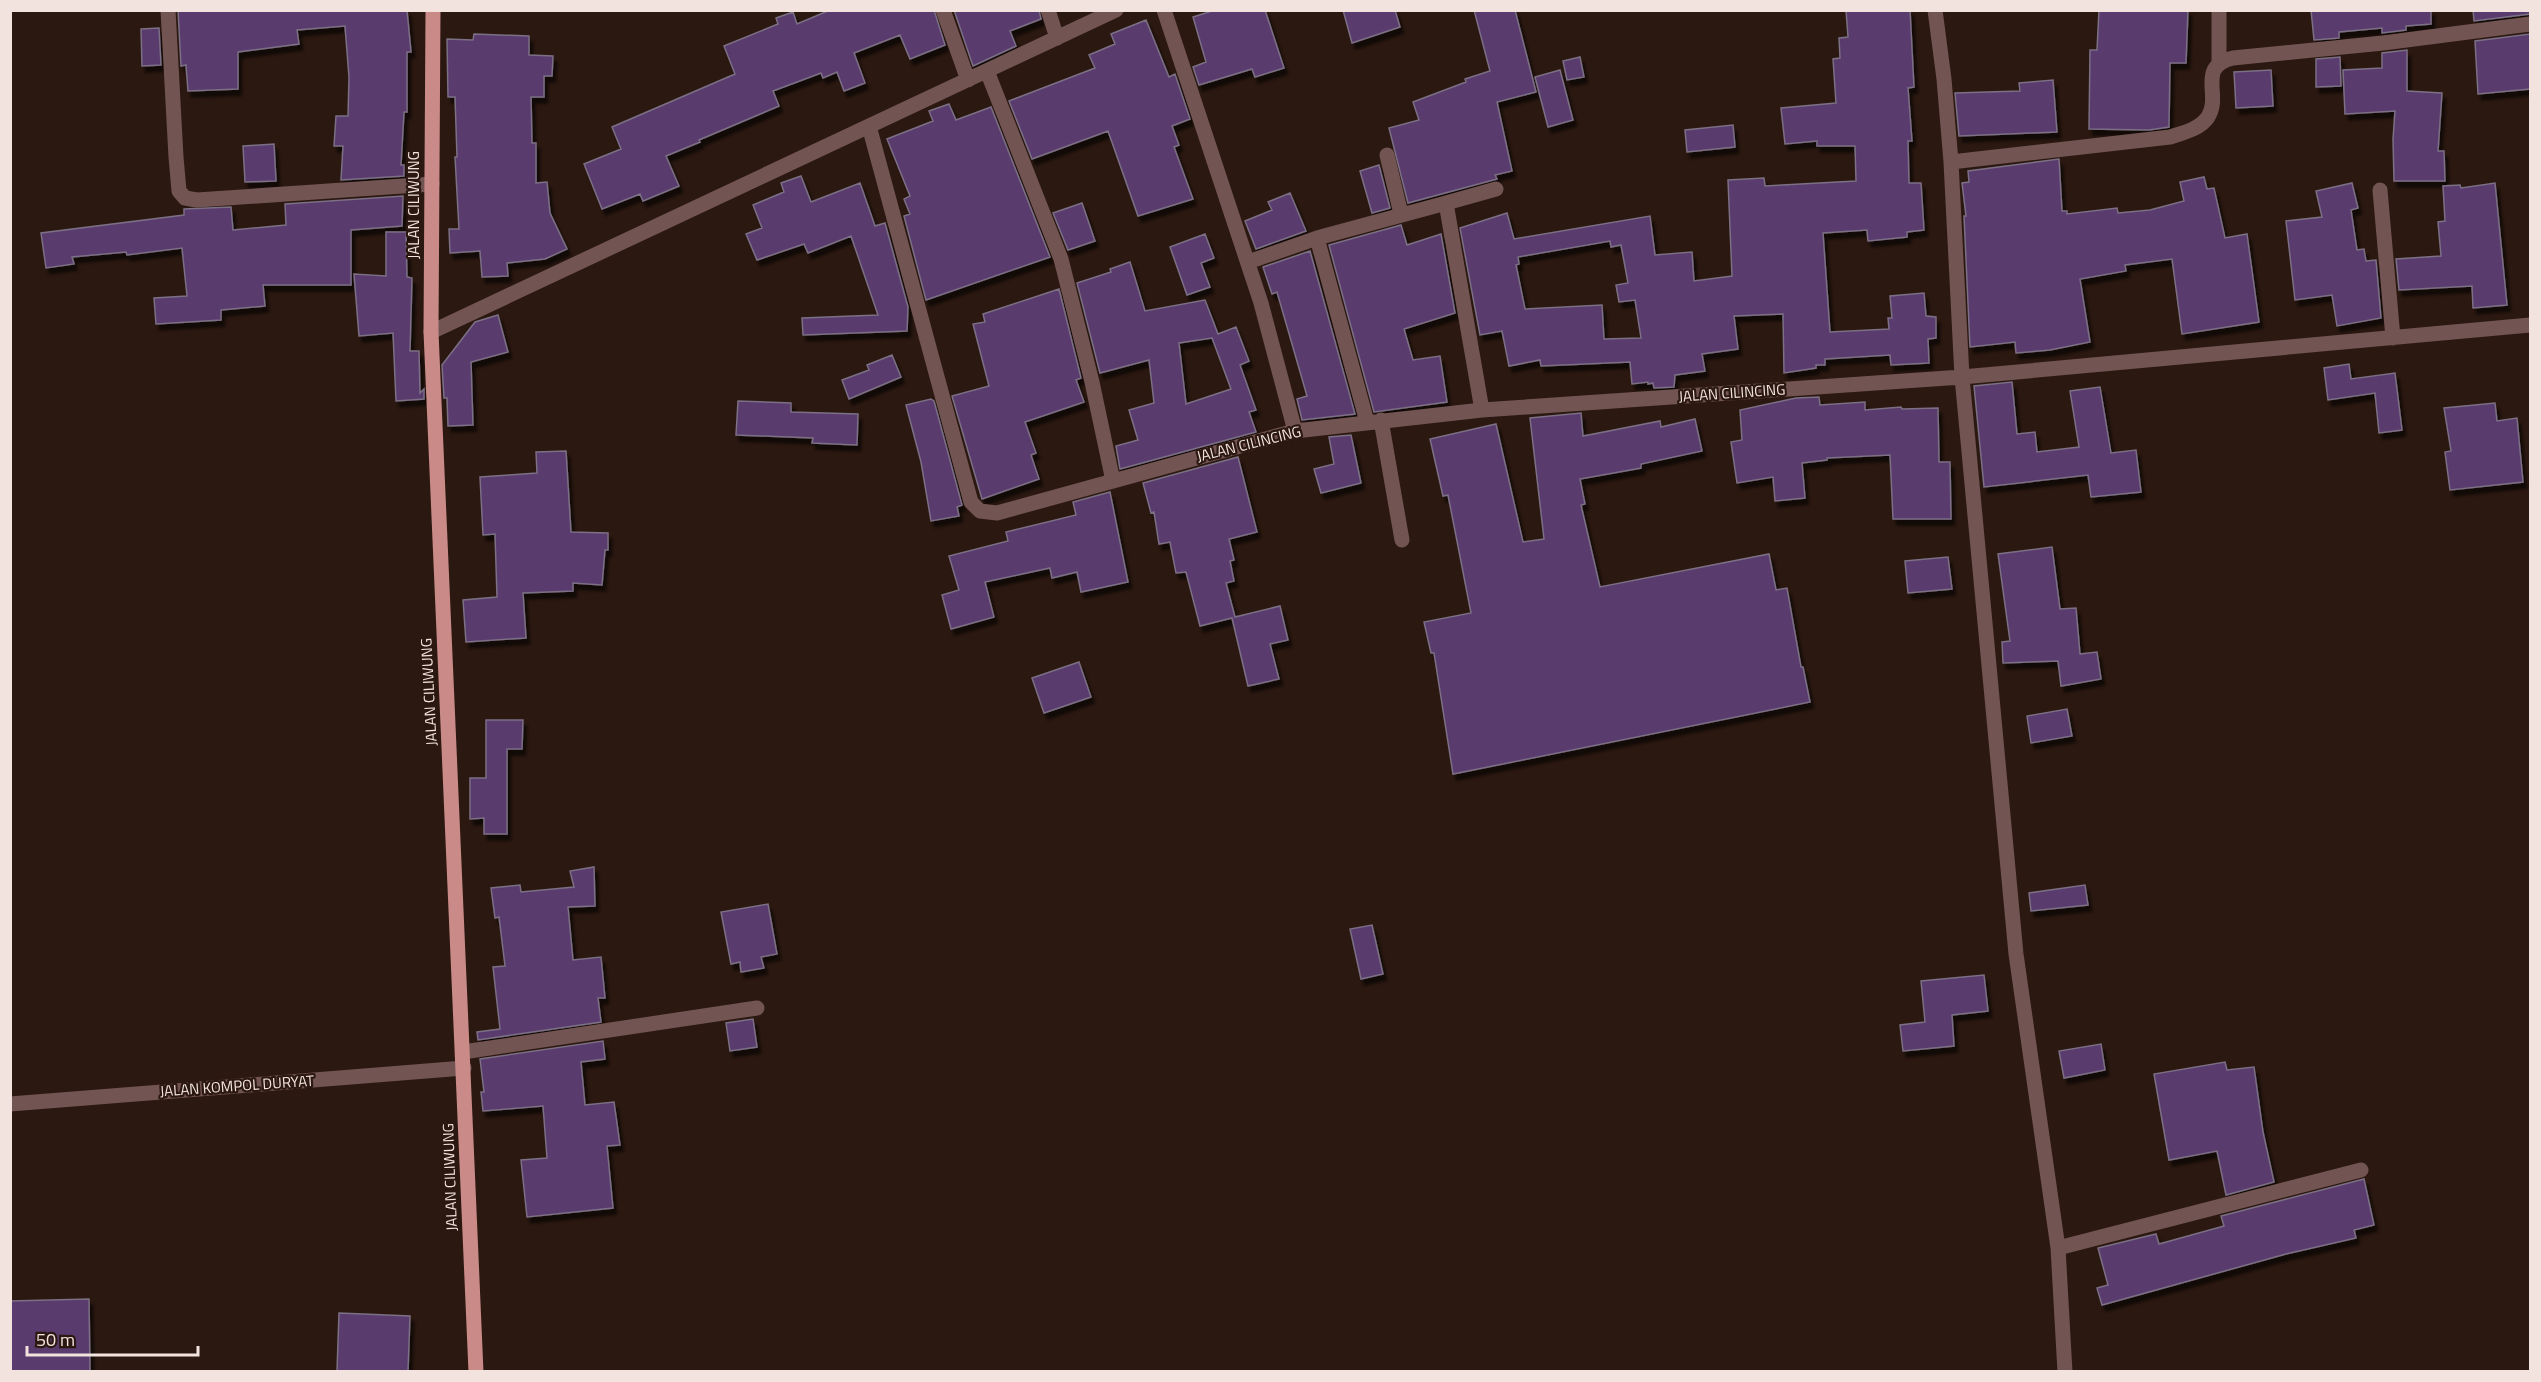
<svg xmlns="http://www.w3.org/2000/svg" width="2541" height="1382" viewBox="0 0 2541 1382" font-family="'Titillium Web',sans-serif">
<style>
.building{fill:#5a3b6e;stroke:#7b6f84;stroke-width:1.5;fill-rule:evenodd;filter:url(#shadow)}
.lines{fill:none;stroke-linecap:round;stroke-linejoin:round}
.minor{stroke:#725453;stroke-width:15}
.major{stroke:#c98a88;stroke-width:15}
.labels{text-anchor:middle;stroke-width:4.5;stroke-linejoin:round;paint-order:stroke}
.street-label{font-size:15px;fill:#f2e3de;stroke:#2b1810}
</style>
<defs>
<filter id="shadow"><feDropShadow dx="3.5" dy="6" stdDeviation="1.5" flood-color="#0009"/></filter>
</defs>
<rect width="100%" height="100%" fill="#2b1810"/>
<path class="building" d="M178,10H407L411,52H407V112H404L401,165H404V176L341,180L343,146H334L336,116H348L349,77L345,26L297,30L299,44L238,52V89L188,91L186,65L181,66Z
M830,10H934L945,45L910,59L900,35L854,53L865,83L844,91L837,72L823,78L821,73L773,91L779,106L699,140L700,142L666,156L679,186L643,201L640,194L602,209L584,164L621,149L612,127L735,74L724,46L778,24L776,18L793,12L797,24Z
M954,10H1039L1041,19L1010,31L1016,46L973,66Z
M1215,10H1265L1284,68L1255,77L1252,69L1199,85L1193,67L1206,62L1193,17Z
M1343,10H1395L1400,27L1352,43Z
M1474,10H1515L1536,92L1497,102L1512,171L1495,175L1497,179L1408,203L1389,128L1419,120L1413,102L1466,82L1465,79L1490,71Z
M1846,10H1910L1914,87L1908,88L1912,141H1908L1909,183H1921L1924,230L1907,232V237L1868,241L1867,230L1823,233L1830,332L1889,329L1888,318H1892L1890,296L1924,293L1926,316L1936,317V338L1928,339L1929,363L1891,365L1890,355L1825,359V365H1816V368L1784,373L1783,314L1734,316L1738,349L1702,354L1705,371L1675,375L1674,387L1654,388L1653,383L1648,384V382L1632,384L1630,362L1541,366L1540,360L1509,366L1502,331L1480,335L1460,228L1507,213L1514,239L1650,216L1655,255L1692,252L1694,281L1732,276L1728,180L1764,178L1765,186L1856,181L1855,146H1817V141L1785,144L1781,108L1836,103L1833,59L1840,58L1839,38L1848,37ZM1610,241L1611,247L1621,245L1628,283L1616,285L1619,302L1635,300L1641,338L1604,339L1602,305L1525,309L1516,265L1519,264L1518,257Z
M2099,10H2188L2186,63H2170L2169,127L2149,130L2089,129L2090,50H2097Z
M2311,10H2431V24L2406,26V30L2382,33V28L2339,32V38L2314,40Z
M2473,10H2530V14L2474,21Z
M1146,20L1169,77L1175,74L1190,119L1172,126L1179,145L1174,147L1193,199L1138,216L1108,131L1032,159L1009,101L1095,68L1089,55L1115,44L1111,34Z
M159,28L161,65L142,66L141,29Z
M474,34L529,36V55L553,56L552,76H544V97H531L532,143H536V183L547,182L550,213L567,249L545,259L507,263L508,276L482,277L480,251L450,253L449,229H459L455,157H457L455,97H448L447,39L473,40Z
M2530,34V89L2478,94L2475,41Z
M2407,50V91L2442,93L2438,151H2444L2445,181H2394L2393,139L2395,111L2345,114L2343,70L2382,68V53Z
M1580,57L1584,77L1567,80L1563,61Z
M2340,57L2341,86L2316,87V59Z
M1560,70L1573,120L1548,127L1535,77Z
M2271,70L2273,106L2236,108L2234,72Z
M2053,80L2057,132L1959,136L1955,93L2020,91L2019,83Z
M949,104L956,120L991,107L1050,257L926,300L904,216L910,214L904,199L910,196L887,139L933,121L929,111Z
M1733,125L1735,147L1687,152L1685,130Z
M274,144L276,181L245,182L243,146Z
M2059,159L2062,211H2067V214L2117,208L2118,213L2150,210L2184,201L2180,182L2204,177L2207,189L2214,188L2225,238L2247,234L2259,322L2182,334L2172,259L2125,265L2126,271L2080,279L2090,342L2050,350L2016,353L2015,342L1970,347L1964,216H1966L1962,183L1969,182L1968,171Z
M1379,165L1390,208L1372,213L1360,171Z
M801,176L811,202L860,183L875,226L885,223L908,307L907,331L803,335L802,318L878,315L851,236L808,253L804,244L757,260L746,234L762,228L753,205L784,192L781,183Z
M2352,183L2358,208L2351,210L2357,250L2364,249L2366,261L2376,260L2381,318L2337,326L2332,295L2295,300L2286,221L2322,217L2316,191Z
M2495,183L2507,305L2473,308L2472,286L2399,290L2396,259L2441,256L2438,222L2445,221L2443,186L2460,185L2461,188Z
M1290,193L1306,231L1256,249L1245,221L1272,210L1268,202Z
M403,196L402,226L351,230V285H263L265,306L221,310V320L156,324L154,298L187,296L182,248L127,255L126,252L72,257L74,264L46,268L41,233L184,215V209L231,207L233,230L286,225L285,204Z
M1082,203L1095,241L1068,250L1053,213Z
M1401,225L1407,245L1441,234L1455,313L1404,329L1413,360L1440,356L1447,402L1374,412L1329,245Z
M386,232H406L407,277L412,278L410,351H419L420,393L424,389V399L396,401L393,333L359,336L354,274L386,276Z
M1205,234L1214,258L1201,263L1210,287L1187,295L1170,247Z
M1310,251L1355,414L1302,420L1297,399L1307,396L1277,292L1272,294L1263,267Z
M1130,262L1145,311L1205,300L1218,334L1236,327L1249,361L1240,365L1256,410L1249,412L1256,432L1120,469L1116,446L1138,440L1129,410L1154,403L1149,360L1100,373L1077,283L1111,272L1110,269ZM1212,338L1231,389L1186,404L1179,343Z
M1059,289L1081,378L1076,380L1084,402L1025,422L1036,453L1031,455L1039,479L982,499L952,396L989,386L973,324L985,322L983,314Z
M498,315L508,352L471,362L473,425L448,426L447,398H444L442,365L475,322Z
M892,355L901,377L849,399L842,380L869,370L867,365Z
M2349,364L2351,379L2395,373L2402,430L2379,433L2375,393L2328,400L2324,368Z
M2012,382L2017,434L2035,432L2037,452L2079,447L2070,391L2100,387L2111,453L2136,450L2141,492L2091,497L2088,475L1984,487L1974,386Z
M1819,397L1820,405L1865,402V410L1901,407L1902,409L1938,408L1939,462H1950L1951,519H1893L1890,455L1827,458V460L1802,463L1805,498L1775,501L1773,477L1737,483L1731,442L1742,440L1740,410L1796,398Z
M931,399L934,401L962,505L957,507L959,516L931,521L921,462L906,405Z
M738,401L791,403V412L858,414L857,445L812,443L813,438L736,435Z
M2495,403L2497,421L2517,418L2523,482L2450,490L2445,452L2451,451L2444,408Z
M1581,413L1583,436L1660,421L1661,427L1695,419L1702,451L1641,464V468L1580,479L1585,504L1581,505L1600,587L1769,554L1776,590L1787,588L1801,667H1803L1810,702L1453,774L1434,653H1431L1424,622L1471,613L1448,495L1443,496L1430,439L1496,424L1523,542L1544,539L1530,418Z
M1351,435L1361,483L1321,493L1314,469L1334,464L1329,437Z
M566,451L571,532L608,533V550H605L602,585L573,583V591L523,593L526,638L466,642L463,600L497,597L495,534L483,535L480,477L537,473L536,452Z
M1238,457L1257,532L1229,539L1234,560L1230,561L1234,581L1226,583L1235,617L1280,606L1288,640L1270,644L1279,679L1248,686L1232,618L1200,626L1186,572L1176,573L1170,542L1159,544L1154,512L1151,513L1143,483Z
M1110,492L1128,582L1081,592L1077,572L1052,578L1050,568L985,582L994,617L951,629L942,595L959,590L949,556L1008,541L1006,532L1076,515L1073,502Z
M2052,547L2060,609L2076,608L2080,654L2097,652L2101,679L2061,686L2058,661L2003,663L2002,642L2010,641L1998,554Z
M1948,557L1952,589L1908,593L1905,561Z
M1079,662L1091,697L1044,713L1032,678Z
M2067,709L2072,736L2031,743L2027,716Z
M486,720H523L522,749H507V834H484V818L470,819V778H486Z
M594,867L595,906L568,907L573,960L601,957L605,998H598L601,1022L478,1040L477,1032L500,1029L493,967L505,966L499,917L495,918L491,888L520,885L521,892L574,887L570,871Z
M2085,885L2088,905L2031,911L2029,893Z
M768,904L777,954L761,957L764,968L741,972L740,962L731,964L721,912Z
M1372,925L1383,974L1361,979L1350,929Z
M1984,975L1988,1011L1952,1015L1954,1046L1903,1051L1900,1025L1925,1022L1921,981Z
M753,1019L757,1047L730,1051L726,1023Z
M603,1041L605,1059L581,1062L585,1105L614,1102L620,1145L607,1146L613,1208L527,1217L521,1160L547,1158L543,1106L483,1111L481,1092H484L480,1059Z
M2101,1044L2105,1070L2064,1078L2059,1051Z
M2225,1062L2227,1070L2254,1067L2263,1132L2274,1182L2226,1195L2217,1151L2169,1160L2154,1074Z
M2364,1179L2374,1225L2354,1230L2356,1238L2286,1254L2102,1305L2097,1288L2108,1285L2098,1248L2156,1234L2159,1244L2224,1226L2221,1216Z
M89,1299L90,1371H10V1301Z
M339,1313L410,1316L408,1371H337Z"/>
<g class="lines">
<path class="minor" d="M168,10L176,157L179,191L185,198L197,200L432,184
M943,10L968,80
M1048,10L1057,38
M1164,10L1261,303L1295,431
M1935,10L1944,79L1951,162L1962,377L2016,954L2058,1248L2065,1372
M2219,63V10
M987,71L1061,259L1092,382L1113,481
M869,126L971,502L980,511L997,513L1295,431L1482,410L1962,377L2530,325
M1387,155L1401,214
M1951,162L2170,137C2183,133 2200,129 2208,117C2222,95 2196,67 2233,58L2383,43L2530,24
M2380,190L2393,338
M1446,203L1496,189
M1248,262L1317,238
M431,332L1116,10
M1381,420L1402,540
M1367,422L1317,238L1446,203L1482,410
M463,1052L757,1008
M10,1104L464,1068
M2058,1248L2361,1170"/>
<path class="major" d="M433,10L431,332L476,1372"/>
</g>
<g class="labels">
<g class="street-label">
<text transform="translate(414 205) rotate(-90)" y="5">JALAN CILIWUNG</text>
<text transform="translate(1732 393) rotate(-4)" y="5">JALAN CILINCING</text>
<text transform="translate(1249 444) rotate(-14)" y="5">JALAN CILINCING</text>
<text transform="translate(429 692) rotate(-93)" y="5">JALAN CILIWUNG</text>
<text transform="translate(237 1086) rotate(-4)" y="5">JALAN KOMPOL DURYAT</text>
<text transform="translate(450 1177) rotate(-92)" y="5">JALAN CILIWUNG</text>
</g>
</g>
<rect width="2541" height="1382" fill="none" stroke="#f2e3de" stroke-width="24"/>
<path d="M27 1346v9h171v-9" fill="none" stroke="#f2e3de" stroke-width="3"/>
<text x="36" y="1346" font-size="18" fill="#f2e3de" stroke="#2b1810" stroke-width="4.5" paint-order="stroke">50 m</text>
</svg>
